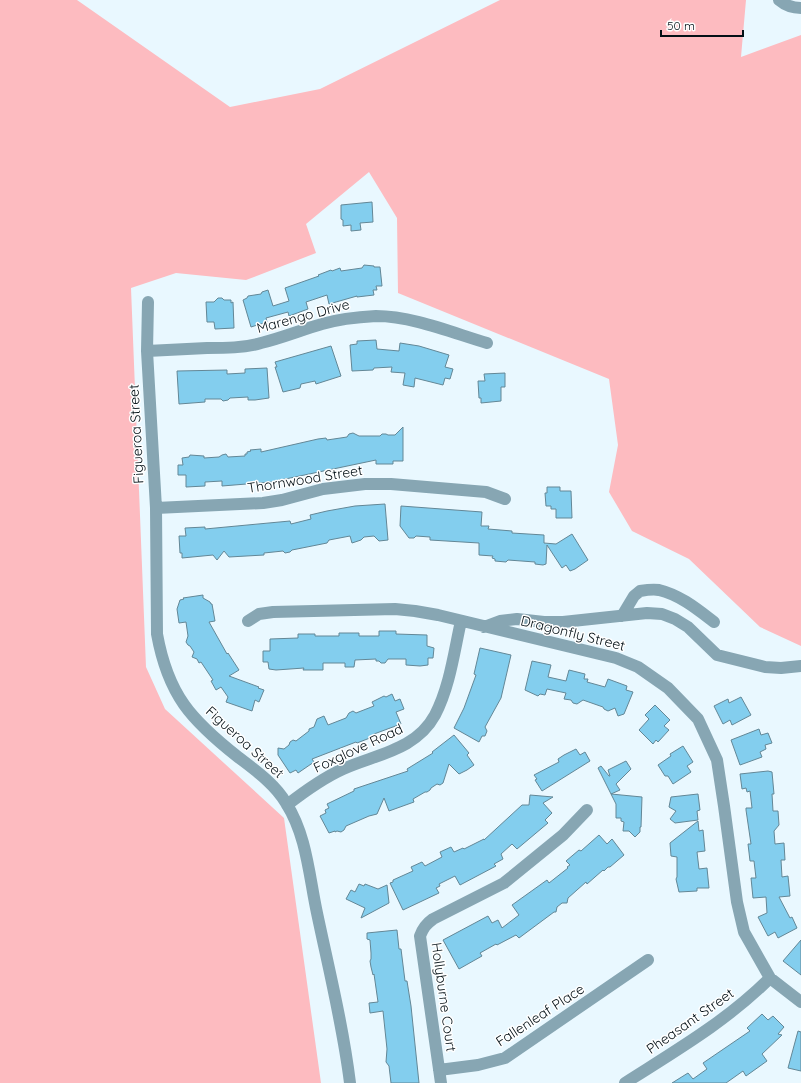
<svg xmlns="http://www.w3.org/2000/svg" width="801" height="1083" viewBox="0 0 801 1083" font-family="Quicksand,sans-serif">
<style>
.green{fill:#fdbbc0}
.building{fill:#83ceee;stroke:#638796}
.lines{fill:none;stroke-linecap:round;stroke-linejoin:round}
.minor{stroke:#87a6b3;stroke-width:12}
.labels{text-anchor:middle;stroke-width:3;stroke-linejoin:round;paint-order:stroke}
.street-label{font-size:14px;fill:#031016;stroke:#fff}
</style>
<rect width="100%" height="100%" fill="#e9f8ff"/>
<path class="green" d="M0,0H77L230,107L320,89L500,0H746L741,57L801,35V646L760,627L689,559L632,531L609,492L618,445L609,379L398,293L397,218L369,172L306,224L316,253L246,280L176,273L131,288L146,667L165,709L284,818L321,1083H0Z"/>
<path class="building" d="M372,202L373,222L360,223L361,230L351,231V225L343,226V220L341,219V205Z
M364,265L374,266V267H380L382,286H376L377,290H373L374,295L357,297V296L329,304L327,295L306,302L308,309L289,316L288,312L266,318L267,322L251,327L243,300L247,298L248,296L261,294L262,292L268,290L273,306L289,301L285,288L319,276L318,275L331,270L332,271L340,268L341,271L362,268Z
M218,298H222L224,300H231V303L233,302L234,328L215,329L214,322H207L206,302H214Z
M376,340L377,349L399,351L400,343L419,346L449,355L445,367L453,369L450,379L445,378L443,385L415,378L414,387L403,385L405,373L391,372L392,367L374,368L373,370L352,371L350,345L357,344V341Z
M331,346L341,376L316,384L315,381L301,384L300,388L283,392L275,367H277L275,362Z
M267,368L269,398L255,400H248V397L230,398L228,400L223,401L221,399H205V402L179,404L177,371L227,370V374L245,373V369Z
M505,373V387H501V401L481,403V398H479L478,381H485L484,374Z
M403,427V461H393V464H376V460L271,482L222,486V481L205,482V486L186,487V475H178V465H183L182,458L189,457L190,455L204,456V458L219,457L222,455L226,454L228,457L245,456V454H247V452L251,451L250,450L261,449V452L318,439L326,438L327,440L347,437L349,434L353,433L359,436H380L382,434H386L388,435H395Z
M547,487H560V491H571L572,518H556V509H551V506H546L545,493H547Z
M385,504L388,540L379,541L374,536L364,537L361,540L352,543L350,536L329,540L327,543L292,550L290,552L285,553L283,551L264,553V555L229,557L224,551L217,560L213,555L182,558V553H180L179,536H186L185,528L205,527V529L290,521L291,524L311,519L310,515L327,511L355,506Z
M401,506L482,512L481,526H489L488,529L512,531V533L544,535V543L556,544L572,534L588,560L575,569L570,571L566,565L562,568L547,545L546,564L543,565L535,564V562L508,560L506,562L495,561V559L492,558L493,556L479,555V543L430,540V537L416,536L414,538H409L400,526Z
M203,595V598L210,602L211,604H212L215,621L209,622L227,654L228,653L239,670L229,676L259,687L258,688L264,690L259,702L255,700L252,711L226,702L228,697L221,687L216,690L211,681L213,680L201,662L199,663L197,659L192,657L194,652L190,646L188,645L186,642L188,636L186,622L179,623L177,609L180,600L184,599L183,598Z
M379,631H396V634L427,635V646L434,648L433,658H428V665L420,666L406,665V659H388L385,663H381L379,661H376V659L355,660L354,667H345V663H323V670H303L304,668L276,670L269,669L268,662H263V651H270V639L298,638V634H315V636H339V633H359V636H379Z
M480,648L511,655L501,698L485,727L487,731L485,736H482L479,742L454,728L464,708L476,675L474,674Z
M532,661L551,665L548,677L566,681L569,670L585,674L584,679H588L587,682L605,687L608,679L627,686L626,690L633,692L624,714L618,716L615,708L608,711L604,709L603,707L583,700L577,704L573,703L571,700L564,699L566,693L547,689L545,695L540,694L538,696L525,690Z
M392,694L395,701L400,699L404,709L396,712L401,724L374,734L375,736L357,743L356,742L312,759L314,762L298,773L296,770L290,773L278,755V748L284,749L289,745L290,742L293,740L296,741L309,731V729L314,727L317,719L324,716L328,725L346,718L349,713L353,711L356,713L374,706L372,702L384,696L386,697Z
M741,697L751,715L732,725L730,720L723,724L714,706L728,699L729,703Z
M655,705L670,720L664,726L669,730L658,742L656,740L653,744L639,730L649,719L645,715Z
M759,729L761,735L768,733L772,743L765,745L766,749L760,752L762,757L740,765L731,740Z
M454,735L469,753L467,755L474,765L467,770L459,774L449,764L443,783L440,785L437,784L431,788L430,790L427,792H425L413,799L414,802L389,811L384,798L377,814L369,816L346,826L344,830L341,832L337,831L335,832V831L329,833L320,816L326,813L325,810L329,808L327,804L354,791V789L408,771L407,769L433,753L432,752Z
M683,746L693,762L687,766L691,772L673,784L668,776H665L658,765L671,756L670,754Z
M576,749L580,755L585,752L590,761L542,791L535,780L537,779L534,775L559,762L558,759L564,755Z
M626,761L631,769L616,784L620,790L611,794L642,797L641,827H640V832L635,837L629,831H623L624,822L621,821V818H616V804L598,768L601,766L609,776H610L608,770Z
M768,771L772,772L774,794H772L773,811H778L779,825L774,831L775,844L784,843L785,860H781L782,877L788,876L790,896L779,897L790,918L792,917L797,928L778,938L775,932L768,936L758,917L767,913L766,897L753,898L751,878H756L754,861H750L748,844H751L746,810V808H752L750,791L747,792L746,788L742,789L740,774Z
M698,794L700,810L697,811L698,820L675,823L670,819L676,811L669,807L671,797Z
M530,795L553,797L543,803L552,813L545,820L548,823L517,849L512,844L501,854L503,859L494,864L496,866L460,885L455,876L439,884L440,886L436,888L439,893L403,910L390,883L393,882V880L413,871L411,867L422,862L425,866L442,857L440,852L451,847L454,852L463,848L464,849L484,839V840L522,805H529Z
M698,821L699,831L703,830L705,851L697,852L699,869L707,868L709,888H697V891L679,892L676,879L677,877V857L671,856L670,843Z
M599,835L607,844L612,839L624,855L610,867H608L604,871L603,870L587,884L586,882L568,898L567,903H562L557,907L556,912H554L519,938L516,935L497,945L496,944L480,953L482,956L459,969L443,940L488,916L492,923L498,920L502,928L519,915L512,905L547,880L549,883L568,868L567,867L570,865L566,861L579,850L581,851Z
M359,884L364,886L365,884L378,889L387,885L389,903L361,918L365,908L346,899L351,890L355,892Z
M397,930L399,949H401L405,981H407L411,1006L419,1083H391L389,1066L386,1062L387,1049L383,1011L370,1013L369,1003L378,1002L374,974L373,975L371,967L370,961L371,959V953L370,940L367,939V933Z
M801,940V975L783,961Z
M762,1014L768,1020L773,1016L784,1027L778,1034L782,1035L762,1054L767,1061L746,1076L743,1071L726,1083H672L688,1073L693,1079L707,1069L703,1063L750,1031L747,1028Z
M798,1031L801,1032V1071L788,1068Z"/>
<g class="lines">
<path class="minor" d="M779,0C786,6 792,8 801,8
M148,302L147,351L156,508L157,634C168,695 191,720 238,757C255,770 275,784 286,803C307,836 309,876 317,913C329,970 343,1026 350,1083
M147,351C167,350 187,349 207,348C225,348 244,348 261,343C282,338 301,330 322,324C339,319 358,317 376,316C412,316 453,333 487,343
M156,508L263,503L282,500L323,489L365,484H391L486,492L505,499
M622,616L634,596L640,591C646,590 653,589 659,590C680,595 697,609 714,622
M248,621L259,614L273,612L395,609L415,611L438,615L616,658L638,667L668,688L698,719L717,760L724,806L737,902L744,932L770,978L801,1002
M484,627L500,621L517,619L544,622H563L647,613L662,614L675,619L688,627L717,655L765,667L781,668L801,666
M287,805C305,791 323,778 343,769C377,754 416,750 435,715C450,686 454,652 461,621
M439,1070L478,1065L505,1058L648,960
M441,1083L420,936C423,928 426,924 433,919L504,883L563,835L587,810
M625,1083C675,1051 727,1021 770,978"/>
</g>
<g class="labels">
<g class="street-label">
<text transform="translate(303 316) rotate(-15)" y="5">Marengo Drive</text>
<text transform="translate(136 434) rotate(-93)" y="5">Figueroa Street</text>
<text transform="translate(305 479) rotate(-9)" y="5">Thornwood Street</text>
<text transform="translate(573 633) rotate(14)" y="5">Dragonfly Street</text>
<text transform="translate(245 742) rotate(42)" y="5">Figueroa Street</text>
<text transform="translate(358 748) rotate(-25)" y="5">Foxglove Road</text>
<text transform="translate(444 997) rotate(82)" y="5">Hollyburne Court</text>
<text transform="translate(540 1015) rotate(-33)" y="5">Fallenleaf Place</text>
<text transform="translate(690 1021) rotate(-35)" y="5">Pheasant Street</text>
</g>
</g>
<path d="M661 30v6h82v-6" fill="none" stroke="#031016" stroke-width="2"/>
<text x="667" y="30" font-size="12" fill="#031016" stroke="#ffffff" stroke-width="3" paint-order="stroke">50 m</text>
</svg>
